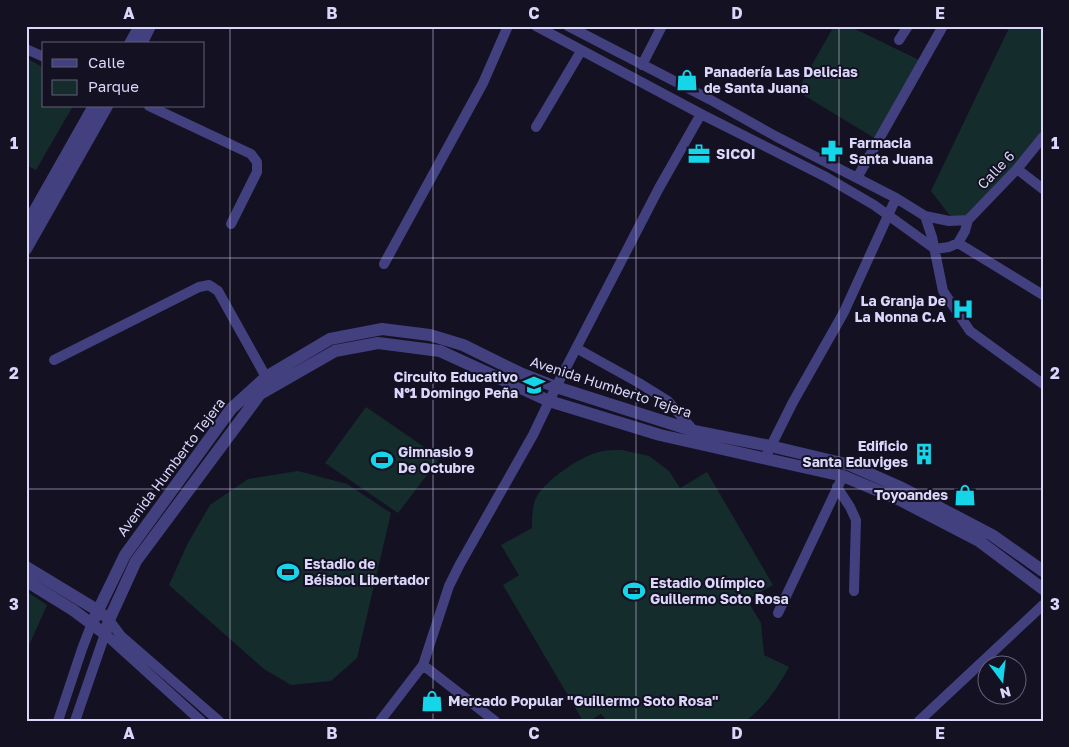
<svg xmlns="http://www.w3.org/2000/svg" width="1069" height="747" viewBox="0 0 1069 747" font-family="'Golos Text',sans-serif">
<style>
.green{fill:#142d2c}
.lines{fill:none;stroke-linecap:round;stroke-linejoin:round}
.minor{stroke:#42407e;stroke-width:10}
.tertiary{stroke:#42407e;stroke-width:12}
.grid{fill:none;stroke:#dad7fb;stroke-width:1;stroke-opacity:0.55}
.labels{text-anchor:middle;stroke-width:4;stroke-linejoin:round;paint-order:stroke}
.poi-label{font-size:14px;font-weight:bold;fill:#dad7fb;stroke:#141123;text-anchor:start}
.street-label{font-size:14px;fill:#dad7fb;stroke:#141123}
.neatline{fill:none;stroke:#dad7fb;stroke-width:2}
.grid-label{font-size:16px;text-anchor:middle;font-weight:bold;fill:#dad7fb}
</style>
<rect width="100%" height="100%" fill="#141123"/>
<path class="green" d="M834,26H849L919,60L876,139L797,91Z
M1010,26H1043V140L1023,166L958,226L931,191Z
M26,58L44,68V106H73L36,170L26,165Z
M366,407L440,458L398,513L325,463Z
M622,450L649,456L669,471L680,488L707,472L773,585L747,600L761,623L764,655L789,667C777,689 766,705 746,721H607L601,714L589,721H583L503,585L519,575L501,545L532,528C532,518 532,507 536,498C544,481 581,456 599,452C606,450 615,450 622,450Z
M298,471L347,484L391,513L357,658L331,681L291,685L264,669L169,585L188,543L210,505L248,479Z
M26,591L47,605L26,652Z"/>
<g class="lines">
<path class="minor" d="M536,26L701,114L826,177L874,205L935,249L949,247L958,243L965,231L968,220
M568,26L709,99L777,137L896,198L925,216L949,221L968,220
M899,40L908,26
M26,49L44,57
M642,65L662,26
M149,106L251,154L257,162V172L231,224
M536,127L581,51
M1017,169L1043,189
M857,178L943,26
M925,216L932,237L943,291L970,331L1043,384
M968,220L1017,169L1043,137
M958,243L1043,295
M384,264L483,83L508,26
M576,348L639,383L668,401L694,431
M54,360L199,287L209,285L218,291L266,377
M765,458L793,402L844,312L896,198
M837,487L850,507L856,520L854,591
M778,613L843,476
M109,620L121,636L219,721
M423,665L495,721
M58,721L82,649L92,623
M75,721L105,634L201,721
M380,721L423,665L449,586L460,564L533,435L556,387L659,188L701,114
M919,721L1043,605"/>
<path class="tertiary" d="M130,44L140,26
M141,44L150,26
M26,226L94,106
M26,249L107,106
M26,567L97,610L103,615
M26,581L73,610L105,634L109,620L136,561L260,394L335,351L378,343L440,351L549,401L660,435L843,476L900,500L979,541L1043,589
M92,623L125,555L231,409L266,377L330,339L382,329L430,335L463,345L520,373L556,387L694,431L770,446L850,465L902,488L992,535L1043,571"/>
</g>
<path class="grid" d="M230,26V721M433,26V721M636,26V721M839,26V721M26,258H1043M26,489H1043"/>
<defs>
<g id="shop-bare" transform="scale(1.725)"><path d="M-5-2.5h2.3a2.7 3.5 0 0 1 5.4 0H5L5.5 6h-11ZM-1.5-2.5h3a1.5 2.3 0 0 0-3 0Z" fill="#15d6e9" stroke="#141123" stroke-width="2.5" paint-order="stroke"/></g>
<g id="pharmacy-bare" transform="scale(1.725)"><path d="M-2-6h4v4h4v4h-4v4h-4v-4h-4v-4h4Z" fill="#15d6e9" stroke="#141123" stroke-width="2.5" paint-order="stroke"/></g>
<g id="office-bare" transform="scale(1.725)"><path d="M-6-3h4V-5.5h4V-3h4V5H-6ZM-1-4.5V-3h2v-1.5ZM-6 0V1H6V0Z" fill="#15d6e9" stroke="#141123" stroke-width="2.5" paint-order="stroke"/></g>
<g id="hospital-bare" transform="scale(1.725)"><path d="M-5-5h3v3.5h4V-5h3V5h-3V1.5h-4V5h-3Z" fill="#15d6e9" stroke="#141123" stroke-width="2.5" paint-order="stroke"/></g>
<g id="school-bare" transform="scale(1.725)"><path d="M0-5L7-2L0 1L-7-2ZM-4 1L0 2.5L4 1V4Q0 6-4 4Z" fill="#15d6e9" stroke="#141123" stroke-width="2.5" paint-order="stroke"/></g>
<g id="building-bare" transform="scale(1.725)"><path d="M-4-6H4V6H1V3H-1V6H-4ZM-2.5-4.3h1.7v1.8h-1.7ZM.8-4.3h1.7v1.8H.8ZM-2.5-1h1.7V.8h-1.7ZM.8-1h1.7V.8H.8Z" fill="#15d6e9" stroke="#141123" stroke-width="2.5" paint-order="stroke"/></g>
<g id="stadium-bare" transform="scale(1.725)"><path d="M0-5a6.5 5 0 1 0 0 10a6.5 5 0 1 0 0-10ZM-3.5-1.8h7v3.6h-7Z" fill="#15d6e9" stroke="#141123" stroke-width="2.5" paint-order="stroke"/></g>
</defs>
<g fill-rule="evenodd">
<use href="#shop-bare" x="687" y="80"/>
<use href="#pharmacy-bare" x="832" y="151"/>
<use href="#office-bare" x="699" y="154"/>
<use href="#hospital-bare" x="963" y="309"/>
<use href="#school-bare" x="534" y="385"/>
<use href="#building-bare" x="924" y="454"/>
<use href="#stadium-bare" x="382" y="460"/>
<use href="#shop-bare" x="965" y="495"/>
<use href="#stadium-bare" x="288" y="572"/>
<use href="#stadium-bare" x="634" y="591"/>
<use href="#shop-bare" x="432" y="701"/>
</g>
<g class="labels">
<g class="poi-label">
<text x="704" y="77">Panadería Las Delicias<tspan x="704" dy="16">de Santa Juana</tspan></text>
<text x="849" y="148">Farmacia<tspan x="849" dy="16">Santa Juana</tspan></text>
<text x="716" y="159">SICOI</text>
<text x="946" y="306" text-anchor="end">La Granja De<tspan x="946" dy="16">La Nonna C.A</tspan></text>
<text x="518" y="382" text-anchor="end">Circuito Educativo<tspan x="518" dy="16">Nº1 Domingo Peña</tspan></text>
<text x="908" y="451" text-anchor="end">Edificio<tspan x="908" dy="16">Santa Eduviges</tspan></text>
<text x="398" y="457">Gimnasio 9<tspan x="398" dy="16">De Octubre</tspan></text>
<text x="948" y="500" text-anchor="end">Toyoandes</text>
<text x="304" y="569">Estadio de<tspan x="304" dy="16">Béisbol Libertador</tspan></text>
<text x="650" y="588">Estadio Olímpico<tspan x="650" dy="16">Guillermo Soto Rosa</tspan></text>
<text x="448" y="706">Mercado Popular "Guillermo Soto Rosa"</text>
</g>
<g class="street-label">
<text transform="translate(996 170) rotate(-47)" y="5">Calle 6</text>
<text transform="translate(611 387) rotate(18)" y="5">Avenida Humberto Tejera</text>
<text transform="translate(171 467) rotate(-53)" y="5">Avenida Humberto Tejera</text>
</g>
</g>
<rect width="1069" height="747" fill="none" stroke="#141123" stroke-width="55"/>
<rect x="42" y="42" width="162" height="65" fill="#141123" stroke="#636079"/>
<rect x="52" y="59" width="25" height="8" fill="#42407e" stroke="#636079"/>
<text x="88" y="68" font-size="15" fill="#dad7fb">Calle</text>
<rect x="52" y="80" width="25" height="15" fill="#142d2c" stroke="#636079"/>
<text x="88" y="92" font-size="15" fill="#dad7fb">Parque</text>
<g transform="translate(1002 680) rotate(165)"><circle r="24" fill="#141123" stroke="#636079"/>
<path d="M0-4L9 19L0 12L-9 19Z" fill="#15d6e9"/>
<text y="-8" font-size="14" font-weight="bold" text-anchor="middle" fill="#dad7fb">N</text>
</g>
<rect x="28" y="28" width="1014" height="692" class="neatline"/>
<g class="grid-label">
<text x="129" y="19">A</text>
<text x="332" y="19">B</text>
<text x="534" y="19">C</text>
<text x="737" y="19">D</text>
<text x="940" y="19">E</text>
<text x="14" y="149">1</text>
<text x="1055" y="149">1</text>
<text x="14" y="379">2</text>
<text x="1055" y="379">2</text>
<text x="14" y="610">3</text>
<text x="1055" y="610">3</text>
<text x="129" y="739">A</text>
<text x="332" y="739">B</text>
<text x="534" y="739">C</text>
<text x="737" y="739">D</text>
<text x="940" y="739">E</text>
</g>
</svg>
